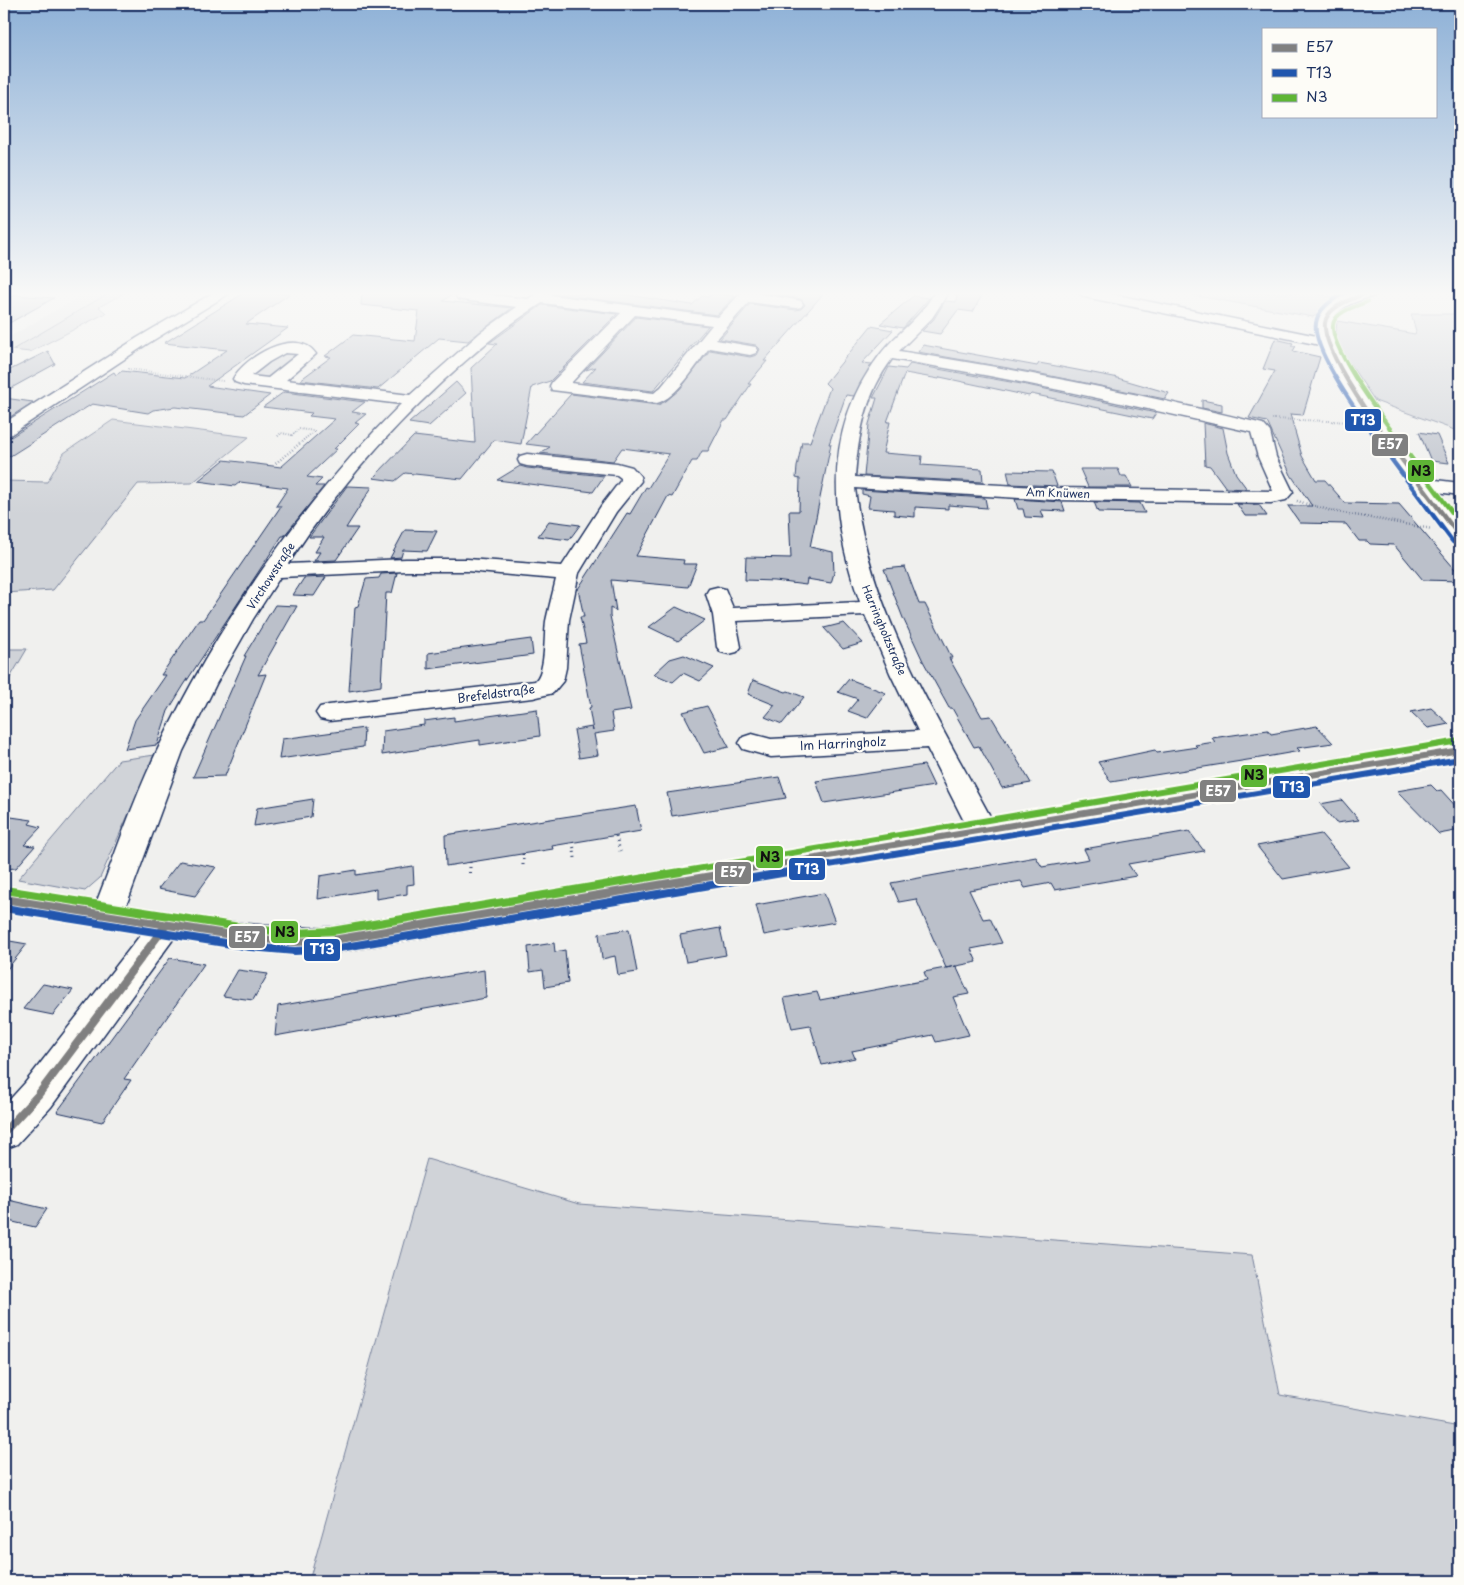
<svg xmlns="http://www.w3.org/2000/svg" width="1464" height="1585" viewBox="0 0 1464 1585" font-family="'Playpen Sans',sans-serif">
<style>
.built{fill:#e0e2e3}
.green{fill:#d0d3d8;stroke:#76819b}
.building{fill:#bbc0ca;stroke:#1b2f5e}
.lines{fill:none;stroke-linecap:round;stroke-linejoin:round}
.minor-casing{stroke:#1b2f5e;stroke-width:3}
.path-far3{stroke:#1b2f5e;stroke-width:2;stroke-dasharray:0.5 2;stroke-linecap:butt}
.path-far2{stroke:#1b2f5e;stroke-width:2.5;stroke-dasharray:0.5 2.5;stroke-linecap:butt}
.path-far1{stroke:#1b2f5e;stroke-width:3;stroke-dasharray:1 4;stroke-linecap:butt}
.path{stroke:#1b2f5e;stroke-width:4;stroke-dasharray:1 4.5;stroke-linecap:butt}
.minor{fill:#fdfcf7;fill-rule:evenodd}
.bus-1-far3-casing{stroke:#fdfcf7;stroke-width:5.5}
.bus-1-far2-casing{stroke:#fdfcf7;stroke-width:7}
.bus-1-far1-casing{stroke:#fdfcf7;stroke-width:10}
.bus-1-casing{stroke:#fdfcf7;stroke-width:11}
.bus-2-far3-casing{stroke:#fdfcf7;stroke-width:5.5}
.bus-2-far2-casing{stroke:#fdfcf7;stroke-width:7}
.bus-2-far1-casing{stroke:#fdfcf7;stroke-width:10}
.bus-2-casing{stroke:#fdfcf7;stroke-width:11}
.bus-3-far3-casing{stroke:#fdfcf7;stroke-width:5.5}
.bus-3-far2-casing{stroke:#fdfcf7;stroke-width:7}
.bus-3-far1-casing{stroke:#fdfcf7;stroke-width:10}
.bus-3-casing{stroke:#fdfcf7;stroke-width:11}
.bus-1-far3{stroke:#808080;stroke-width:4}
.bus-1-far2{stroke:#808080;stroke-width:4.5}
.bus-1-far1{stroke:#808080;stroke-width:6}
.bus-1{stroke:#808080;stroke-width:8}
.bus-2-far3{stroke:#2056ae;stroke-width:4}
.bus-2-far2{stroke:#2056ae;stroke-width:4.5}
.bus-2-far1{stroke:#2056ae;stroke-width:6}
.bus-2{stroke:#2056ae;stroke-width:8}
.bus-3-far3{stroke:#5eb535;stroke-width:4}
.bus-3-far2{stroke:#5eb535;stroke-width:4.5}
.bus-3-far1{stroke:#5eb535;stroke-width:6}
.bus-3{stroke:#5eb535;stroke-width:8}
.labels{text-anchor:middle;stroke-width:4.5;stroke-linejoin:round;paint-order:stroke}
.far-street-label{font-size:11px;fill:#1b2f5e;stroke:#fdfcf7}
.street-label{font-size:12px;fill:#1b2f5e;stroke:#fdfcf7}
.line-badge{stroke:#fdfcf7;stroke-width:2}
.badge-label{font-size:14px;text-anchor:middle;font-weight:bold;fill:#fff}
.pale-badge-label{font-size:14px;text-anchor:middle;font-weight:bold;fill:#111}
</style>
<rect width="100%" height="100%" fill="#f0f0ee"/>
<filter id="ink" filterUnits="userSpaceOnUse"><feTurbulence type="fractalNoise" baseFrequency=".02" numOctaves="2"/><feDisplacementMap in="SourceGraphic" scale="10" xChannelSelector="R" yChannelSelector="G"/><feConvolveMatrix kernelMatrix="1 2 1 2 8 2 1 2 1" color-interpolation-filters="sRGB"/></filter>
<g filter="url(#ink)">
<path class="built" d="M86,293H109L4,354V340Z"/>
<path class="green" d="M109,293H124L99,307L106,313L30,352L12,350Z
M1194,293H1308L1339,298L1313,317L1192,295Z
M1411,314H1460V432L1375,401L1335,342L1337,321L1415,334L1416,331Z
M284,352L302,354L267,379L251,378L249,374Z
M113,420L249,437L192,483L138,484L53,590L4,593V481L47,482L64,453Z
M4,649H27L4,688Z
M155,755L100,878L85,891L18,879L119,760Z
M427,1159L579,1204L1252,1255L1280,1395L1460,1427V1581H309Z"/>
<path class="building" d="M244,293H291L246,324L288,328L207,386L270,395L244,415L175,407L153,410L148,413L92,404L4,460V438L11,437L114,372L116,375L122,371L185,378L227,350L164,343Z
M362,293H454L443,301L512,308L468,341L439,338L378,389L300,380L331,357L325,356L353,335L415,341L419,311L361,305Z
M615,293L692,305L702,296L708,297L712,293L735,296L717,315L555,294Z
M769,293H824L764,361H767L748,384H751L727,420H724L708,451H702L697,461H692L672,497L668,496L636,556L684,560L683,564H697L688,587L611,580L616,611L610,608V616L631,710L611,713L614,731L594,734L598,755L579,758L574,730L592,727L593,731L589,708L591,707L579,644L586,643L580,617H584L578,589L627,513L630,514L646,487L648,488L669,454L622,448L613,461L540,453L550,447L526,444L571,394L658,405L666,401L680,389L710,350L750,357L757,355L760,349L756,345L720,339L750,304L796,310L801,309L805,305L801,299Z
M957,293H983L973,312L958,310L940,334L922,331L934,319L945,301L956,302Z
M15,295L54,298L4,326V302L10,300Z
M913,296L929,298L903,328L880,324Z
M542,305L617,314L550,381L532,387L521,444L494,440L462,479L405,473L395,481L373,478L414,436L475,443L471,368L497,344L489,343Z
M636,317L708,326L653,391L582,382L596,367L586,370Z
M871,326L893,330L862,363L872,364L854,396L846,395L829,444H831L810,547L833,552L834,573L831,583L807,579L806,585L775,581L745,580L746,557L791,558L789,511H799L800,479L796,478L797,467L802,442H810L830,388L825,383Z
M1275,339L1293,343L1291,346H1296L1293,351L1320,357L1303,415L1290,414L1302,456L1316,480H1325L1345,503L1399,504L1460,575V581L1423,580L1394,545L1370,544L1367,541H1359L1346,524L1300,523L1288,506H1312L1291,475L1267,422L1249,418L1275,371L1263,369Z
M923,345L1037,366L1039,363L1056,366L1114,377L1169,393L1165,399L1036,373L918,352Z
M48,351L55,364L4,392V373Z
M910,364L1027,385L1156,413L1152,419L1031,394L1029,396L940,377L939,379L905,373L887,422H890L883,453L922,456L921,465L982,469L983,482L864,476L869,424L877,398H873L889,367L906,369Z
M456,382L466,393L429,426L409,423Z
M284,392L365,402L352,412L366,414L355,423L359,424L334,449H337L307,477L322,479L315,486H324L284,536H282L184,685L168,711L157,745L125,749L135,720L166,675H161L199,620H203L277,512L281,506H276L288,488L240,482L235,486L198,481L224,460L281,467L335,419L309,416L312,413L263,407Z
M4,398L33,402L4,421Z
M1202,400L1222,404V412L1202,408Z
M1203,423L1223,428L1228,453L1236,474L1247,489L1226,488L1210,466L1205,465Z
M1419,432L1437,435L1449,463L1431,461Z
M520,466L527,468L604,476L593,492L497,480Z
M1080,469H1118L1121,476H1126L1132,487H1088Z
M1007,471L1052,472L1057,486L1010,484Z
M347,486L372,487L346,528H358L336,560L314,561L320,552H315L324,537H309Z
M862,490L985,498L987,508L948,505V509L915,507V517L894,515V510L868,508L870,496L862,494Z
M1015,499L1062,502L1065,511L1041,510L1044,518L1025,517L1023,509H1018Z
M1094,502L1140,503L1145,513L1098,512Z
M1237,504L1259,505L1267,516H1245Z
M549,521L580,525L569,540L538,536Z
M405,530L437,531L427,551L403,550L401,557L390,558Z
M905,567L919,604H925L952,658H949L982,717L991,716L1031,783L1002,788L979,746L974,747L952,708H949L923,661L903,618L884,569Z
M397,573L392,593H386L381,686L349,691L355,607L358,606L366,579L379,578L381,574Z
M326,577L314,596L293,595L304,578Z
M275,605L297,606L258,675L266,674L225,776L193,777L246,656H244Z
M676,607L705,620L678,641L649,627Z
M844,623L863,643L843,649L824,628Z
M531,639L533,655L428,669V653Z
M684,655L714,668L700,681L683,673L673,682L654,674L670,659Z
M849,679L886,693L867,718L848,711L858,699L838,692Z
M753,680L786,692L788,691L804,697L782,724L765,717L775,705L748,694Z
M707,706L729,747L704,753L683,712Z
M1431,708L1449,724L1428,728L1411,712Z
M537,709L540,736L480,745V740L382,755L383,731L424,725V721L454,717V721Z
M1317,726L1333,743L1297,748L1300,751L1260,758L1111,782L1098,762L1155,750L1157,753L1197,747L1195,745L1215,742L1212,738L1268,730L1271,734Z
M364,728L363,747L279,759L282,739Z
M924,765L934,786L824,803L816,781Z
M779,777L786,798L672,816L667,793Z
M1431,785L1437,791L1441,790L1460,811V830L1439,834L1397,791Z
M313,799L311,817L254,826L257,808Z
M1342,800L1359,820L1336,823L1320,804Z
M636,806L641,831L552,846L553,849L446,866L445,835Z
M4,816L32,820L29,824L41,827L24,845L35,846L16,868L4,869Z
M1189,831L1204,851L1128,864L1136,876L1055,890L1051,883L1025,888L1021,881L969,890L983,919L990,918L1002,943L971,949L977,962L946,968L916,899L899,902L891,883L1036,857L1042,867L1089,859L1084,849Z
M1321,834L1349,867L1283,879L1257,846Z
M180,861L216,867L195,896L158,889Z
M413,866L414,884L407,885V894L376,899V889L318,899L320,876L356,870V875Z
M824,893L835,922L764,935L756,905Z
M720,928L726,955L686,962L680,935Z
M629,929L637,972L618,975L615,956L602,959L599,934Z
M4,940L27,944L4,973Z
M554,943L555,952L565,950L568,983L545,987L543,970L530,972L528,947Z
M170,958L204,964L124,1079L131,1080L102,1122L57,1112Z
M956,966L969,994L953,997L969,1035L936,1042L933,1035L852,1051L855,1058L822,1065L810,1025L792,1028L784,998L817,992L820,1000L927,980L924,972Z
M238,970L268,974L253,1000L223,996Z
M484,970L486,998L275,1036L278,1006Z
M43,984L73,990L53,1015L23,1009Z
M4,1199L47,1209L35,1227L4,1220Z"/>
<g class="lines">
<g class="minor-casing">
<path id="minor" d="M4,293H15L9,299L4,300Z
M213,293H230L147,344L10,435L4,436V423L137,338Z
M458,293H475L528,299L537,293H553L551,295L718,317L741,293H756L796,300L801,301L803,304L801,307L796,308L749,302L716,340L756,347L758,350L756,353L750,355L709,348C697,364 677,398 657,403L552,390L550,386L552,382L621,313L542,303C524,315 506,327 489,341C412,404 342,480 288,564L406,559H467L562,566L601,506L621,480V478L617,475L527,466L520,464L518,460L520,456L527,454L617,463L632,467L640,476L641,481L616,512L579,573L569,620L566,668L563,681L553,693L533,698L329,721L320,719L316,713L320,707L329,705L535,681C546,672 544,636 546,621C549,607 553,592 556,579L467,571H406L280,577L253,619L216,684L183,751L126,906C195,916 263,931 333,927L965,823L927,748L771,757L743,749L739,743L743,737L752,734L771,739L918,731L890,673L865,615L736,621L741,647L737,652L729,654L721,652L717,647L713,615L706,594L709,589L717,587L725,589L733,608L860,602C830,519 822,430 879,356C896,333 920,319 934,293H948L932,318L899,351C1021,370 1143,394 1263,424L1270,432L1276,457L1293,492L1286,500L1271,503L1055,500L855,488C868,608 935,714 991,818L1460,741V759L333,953C276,956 229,947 174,938L51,1107L17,1144L4,1149V1106L25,1083L142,933L4,911V887L97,901C116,852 133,801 156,753C217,625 300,504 401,404L244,385L235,382L233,379C244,357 297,326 316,354L286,380L410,395L480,333L517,307L463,300L458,299L456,296ZM635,315L712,325L661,387L654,393L571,383ZM285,353L298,354L268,378L251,376L269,362ZM892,359C1013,378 1132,405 1251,432L1258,457L1273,491L1055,488L855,477C858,435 866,393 892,359Z
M1078,293H1107L1317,336C1314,316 1333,297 1352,293C1359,292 1368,293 1376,293L1374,296C1359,300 1330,309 1331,328C1331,360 1407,450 1428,479L1460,483V495L1437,492L1460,523V543L1453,541L1344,389L1320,345L1085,297Z"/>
</g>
<path class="path-far3" d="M128,369L223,381
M1272,419L1356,422
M278,436L281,433L292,435L299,429L315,431L302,441"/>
<path class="path-far2" d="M276,463L304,440
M1297,501L1332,511L1432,529"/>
<path class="path-far1" d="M616,836L620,851
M573,842L575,858
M523,854V868
M470,862V873"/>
<path class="path" d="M470,872V877"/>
<use href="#minor" class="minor"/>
<g class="bus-1-far3-casing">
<path id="bus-1-far3" d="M1364,294C1351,300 1332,305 1326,319C1316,342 1373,421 1388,441"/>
</g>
<g class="bus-1-far2-casing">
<path id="bus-1-far2" d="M1387,440L1460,537"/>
</g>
<g class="bus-1-far1-casing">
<path id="bus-1-far1" d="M727,873L1460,750"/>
</g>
<g class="bus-1-casing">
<path id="bus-1" d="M4,899L251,938L296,942L333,940L735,872
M4,1132L38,1095L166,925"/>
</g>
<g class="bus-2-far3-casing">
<path id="bus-2-far3" d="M1344,293C1332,300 1318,308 1316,323C1311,349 1362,419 1378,441"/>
</g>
<g class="bus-2-far2-casing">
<path id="bus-2-far2" d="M1377,440L1453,542"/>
</g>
<g class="bus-2-far1-casing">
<path id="bus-2-far1" d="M781,873L1460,759"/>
</g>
<g class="bus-2-casing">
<path id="bus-2" d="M4,908L250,947L295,951L333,949L788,872"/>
</g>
<g class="bus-3-far3-casing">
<path id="bus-3-far3" d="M1367,302C1357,306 1334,312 1333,325C1330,349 1384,420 1399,441"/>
</g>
<g class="bus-3-far2-casing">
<path id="bus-3-far2" d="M1398,440L1460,523"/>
</g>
<g class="bus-3-far1-casing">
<path id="bus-3-far1" d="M673,873L1459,741"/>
</g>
<g class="bus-3-casing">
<path id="bus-3" d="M5,890L252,929L296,933L332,931L680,872"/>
</g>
<use href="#bus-1-far3" class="bus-1-far3"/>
<use href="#bus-1-far2" class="bus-1-far2"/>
<use href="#bus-1-far1" class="bus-1-far1"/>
<use href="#bus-1" class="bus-1"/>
<use href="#bus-2-far3" class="bus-2-far3"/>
<use href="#bus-2-far2" class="bus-2-far2"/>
<use href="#bus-2-far1" class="bus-2-far1"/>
<use href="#bus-2" class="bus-2"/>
<use href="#bus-3-far3" class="bus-3-far3"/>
<use href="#bus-3-far2" class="bus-3-far2"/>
<use href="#bus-3-far1" class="bus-3-far1"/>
<use href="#bus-3" class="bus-3"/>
</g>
</g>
<linearGradient id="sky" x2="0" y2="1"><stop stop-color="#8eb1d7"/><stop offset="0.57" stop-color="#f8f8f7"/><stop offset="1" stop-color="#f8f8f7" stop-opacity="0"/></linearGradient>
<rect width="1464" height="515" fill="url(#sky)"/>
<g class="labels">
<g class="far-street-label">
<text transform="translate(1058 493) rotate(2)" y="4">Am Knüwen</text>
<text transform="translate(271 576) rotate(-57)" y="4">Virchowstraße</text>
<text transform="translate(884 630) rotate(67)" y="4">Harringholzstraße</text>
</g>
<g class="street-label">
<text transform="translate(496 694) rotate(-7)" y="4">Brefeldstraße</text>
<text transform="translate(843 744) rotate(-3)" y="4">Im Harringholz</text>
</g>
</g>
<g class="line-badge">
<rect x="1344" y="408" width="38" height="24" rx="5" fill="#2056ae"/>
<rect x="1371" y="433" width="38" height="24" rx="5" fill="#808080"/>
<rect x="1407" y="459" width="28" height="24" rx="5" fill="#5eb535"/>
<rect x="1240" y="764" width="28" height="24" rx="5" fill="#5eb535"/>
<rect x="1272" y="775" width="39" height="24" rx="5" fill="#2056ae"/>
<rect x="1199" y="779" width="38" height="24" rx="5" fill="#808080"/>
<rect x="755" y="845" width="29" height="24" rx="5" fill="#5eb535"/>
<rect x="788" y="857" width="38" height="24" rx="5" fill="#2056ae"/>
<rect x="714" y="861" width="38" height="24" rx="5" fill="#808080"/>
<rect x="270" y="920" width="29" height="24" rx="5" fill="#5eb535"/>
<rect x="228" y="925" width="38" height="24" rx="5" fill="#808080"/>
<rect x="303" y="938" width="38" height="24" rx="5" fill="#2056ae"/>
</g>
<g class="badge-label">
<text x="1363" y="425">T13</text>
<text x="1390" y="449">E57</text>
<text x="1292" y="792">T13</text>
<text x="1218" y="796">E57</text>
<text x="807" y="874">T13</text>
<text x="733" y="877">E57</text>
<text x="247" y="942">E57</text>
<text x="322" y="954">T13</text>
</g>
<g class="pale-badge-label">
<text x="1421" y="476">N3</text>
<text x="1254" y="780">N3</text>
<text x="770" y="862">N3</text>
<text x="285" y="937">N3</text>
</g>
<rect width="1464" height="1585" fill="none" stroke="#fdfcf7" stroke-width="20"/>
<rect x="10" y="10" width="1444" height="1565" fill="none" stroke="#1b2f5e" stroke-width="2" filter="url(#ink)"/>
<rect x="1262" y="28" width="175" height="90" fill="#fdfcf7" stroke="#a3aaba"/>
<rect x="1272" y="44" width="25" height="8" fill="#808080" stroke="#a3aaba"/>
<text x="1306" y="52" font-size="15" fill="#1b2f5e">E57</text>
<rect x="1272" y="69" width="25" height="8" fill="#2056ae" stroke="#a3aaba"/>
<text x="1306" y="78" font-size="15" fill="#1b2f5e">T13</text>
<rect x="1272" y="94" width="25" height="8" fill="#5eb535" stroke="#a3aaba"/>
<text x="1306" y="102" font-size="15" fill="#1b2f5e">N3</text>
</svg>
